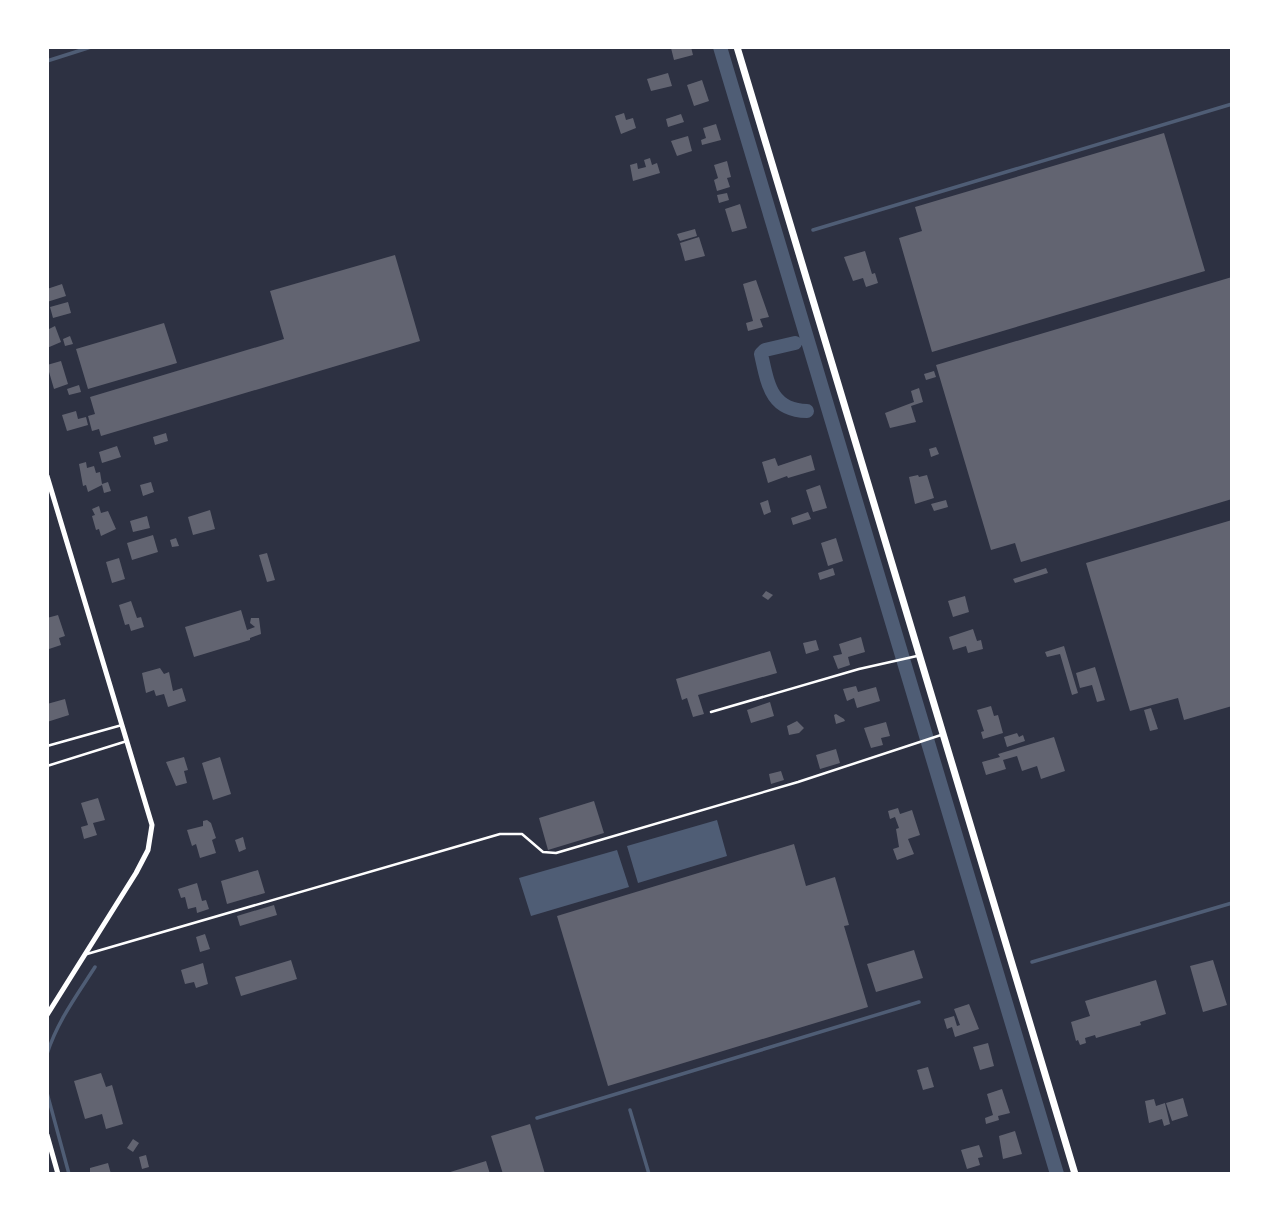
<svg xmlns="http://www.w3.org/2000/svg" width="1279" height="1221" viewBox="0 0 1279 1221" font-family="'Titillium Web',sans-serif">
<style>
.water{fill:#4f5d75}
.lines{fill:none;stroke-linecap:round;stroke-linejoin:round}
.stream{stroke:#4f5d75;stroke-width:3.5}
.canal{stroke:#4f5d75;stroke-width:14}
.building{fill:#626471}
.service{stroke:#fff;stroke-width:2.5}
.minor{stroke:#fff;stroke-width:5}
.tertiary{stroke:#fff;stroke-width:7}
</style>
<rect width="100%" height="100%" fill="#2d3142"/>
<path class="water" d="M717,820L727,856L638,883L627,846Z
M617,850L629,887L531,916L519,878Z"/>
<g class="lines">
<path class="stream" d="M47,61L91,47
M813,230L1232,104
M1032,962L1232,903
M47,1054C57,1022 77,995 95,967
M47,1093L69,1174
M630,1110L649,1174
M537,1118L919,1002"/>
<path class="canal" d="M720,47L1057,1174
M795,343L765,350L761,354C768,385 771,410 807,411"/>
</g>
<path class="building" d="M691,47L693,55L674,60L671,48Z
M668,73L672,86L651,91L647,79Z
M702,80L709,101L694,106L687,85Z
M624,113L626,120L633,118L636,128L621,134L615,116Z
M681,114L684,122L668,127L666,119Z
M716,124L721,140L702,145L701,140L706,138L703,128Z
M1164,133L1205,271L932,352L899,238L922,231L915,207Z
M688,136L692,151L677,156L671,141Z
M650,158L652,165L657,163L660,173L633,181L630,165L637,163L638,169L646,167L644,160Z
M727,161L731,177L727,178L730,187L717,191L714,180L718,178L714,165Z
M727,193L729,200L719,203L717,195Z
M740,204L747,228L732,232L725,209Z
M695,229L697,236L680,241L677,234Z
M699,237L705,256L685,261L680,243Z
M865,251L872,274L875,273L878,283L866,287L863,278L853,281L844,257Z
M395,255L420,341L101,436L99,429L92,431L88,416L95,414L90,397L284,339L270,291Z
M1232,277V499L1021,562L1015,543L991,550L936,365Z
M756,280L769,317L760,319L763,327L748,331L746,323L753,321L743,284Z
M62,284L66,296L47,302V289Z
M68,302L71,313L53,318L50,307Z
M164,323L177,363L88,389L76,349Z
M55,326L61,342L47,348V330Z
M70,336L73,344L65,346L63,339Z
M61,361L68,384L54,389L47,365Z
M934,371L936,377L926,380L924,374Z
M79,385L81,392L69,395L67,389Z
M919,388L923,402L911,406L916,422L890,428L885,413L914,402L911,391Z
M76,411L78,419L86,417L88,425L67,431L62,415Z
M166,433L168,441L155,445L153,437Z
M117,446L121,457L102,463L99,452Z
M936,447L939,454L931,457L929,449Z
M811,455L815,470L788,478L787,476L768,483L762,462L775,458L778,466Z
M86,462L87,468L94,466L96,473L100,472L102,484L108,482L111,491L104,493L102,485L88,492L86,485L83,486L79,464Z
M918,475L919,477L927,475L934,498L915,504L909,477Z
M151,482L154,492L143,496L140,485Z
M820,485L827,508L813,512L806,490Z
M768,500L771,512L764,515L760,503Z
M946,500L948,507L934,511L931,504Z
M99,506L101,513L108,511L116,529L101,536L99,529L96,530L92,516L95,515L92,509Z
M210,510L215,529L193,535L188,517Z
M808,512L811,519L793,525L791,518Z
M147,516L150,528L133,532L130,521Z
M1232,520V706L1184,720L1178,698L1130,711L1086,563Z
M153,535L158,552L132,560L127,543Z
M176,538L179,546L172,547L170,540Z
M836,538L843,561L828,566L821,543Z
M267,553L275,580L267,582L259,555Z
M119,558L125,579L112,583L106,562Z
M833,568L835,575L820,580L818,573Z
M1046,568L1048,573L1015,583L1013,579Z
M766,591L773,595L768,600L762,596Z
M965,596L969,612L953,617L948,601Z
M131,601L137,618L141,617L144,627L131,631L129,624L125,625L119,605Z
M241,610L247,630L255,627L250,623L251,618H259L261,634L250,638V640L194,657L185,627Z
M58,615L65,636L59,638L61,645L49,649L47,618Z
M973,629L977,641L981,640L983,649L968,653L966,646L953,650L949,637Z
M861,637L865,652L848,657L850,665L838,669L833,656L842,654L839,644Z
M816,640L819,650L806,654L803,643Z
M1064,646L1078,693L1072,695L1060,654L1047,657L1045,652Z
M770,651L777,673L698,695L704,714L693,717L687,698L682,700L676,679Z
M1095,667L1105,700L1097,702L1092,685L1080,688L1076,673Z
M160,668L164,674L169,672L173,691L182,688L186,701L168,707L164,694L156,696L154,690L146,693L142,673Z
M856,686L858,692L876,687L880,701L857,708L854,698L847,701L843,689Z
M65,699L69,715L47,722V704Z
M770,702L774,716L751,723L747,710Z
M991,706L994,716L998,715L1003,733L983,739L981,732L984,731L977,710Z
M1151,708L1158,729L1150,731L1144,710Z
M836,714L844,719L845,721L836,724L834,715Z
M797,721L804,728L799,733L789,735L787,726Z
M886,722L890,736L881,738L883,745L871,748L864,728Z
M1017,733L1019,737L1023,735L1025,741L1007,747L1004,737Z
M1054,737L1065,771L1041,779L1037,766L1022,771L1017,756L1003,760L1006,769L986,775L982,762L1000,757L998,754Z
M836,749L840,763L820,769L816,755Z
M184,757L188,770L184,771L187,783L176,786L166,762Z
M220,757L231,794L213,800L202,763Z
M781,771L784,780L771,784L769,774Z
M98,798L105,820L93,823L97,835L84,839L81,827L88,825L81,803Z
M594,801L604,833L548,850L539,818Z
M898,808L900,814L912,810L920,835L908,839L914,854L897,860L893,849L899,847L896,829L899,828L895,817L890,819L888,811Z
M207,820L211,823L216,838L212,840L216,853L200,858L196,844L192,846L187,830L203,826V821Z
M243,837L246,849L239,852L235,840Z
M794,844L806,886L835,877L849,925L844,926L868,1007L608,1086L557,916Z
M258,870L265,893L227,904L221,881Z
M197,883L202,901L206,900L209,909L197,913L196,907L188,909L185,897L181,898L178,889Z
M274,905L277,915L240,926L237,916Z
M205,934L210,949L200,952L196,937Z
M914,950L923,978L876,992L867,964Z
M291,960L297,979L241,996L235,977Z
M1213,960L1227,1005L1203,1012L1190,966Z
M203,963L208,984L196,988L194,982L185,984L181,970Z
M1156,980L1166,1014L1140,1022L1141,1025L1096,1038L1095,1035L1085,1038L1086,1043L1080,1045L1078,1040L1076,1041L1071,1022L1090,1016L1085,1001Z
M969,1004L979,1029L955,1037L952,1027L947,1029L944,1019L954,1016L957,1026L960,1025L954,1009Z
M988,1043L994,1066L980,1070L973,1047Z
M928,1067L934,1087L923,1090L917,1070Z
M101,1073L106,1087L112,1085L123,1124L106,1129L102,1114L85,1119L74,1081Z
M1002,1089L1010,1113L998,1116L999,1120L986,1124L985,1118L993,1115L987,1094Z
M1183,1098L1188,1116L1172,1121L1166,1103Z
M1154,1099L1156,1106L1165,1103L1170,1124L1164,1126L1162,1119L1149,1123L1145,1101Z
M530,1124L545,1174H503L491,1136Z
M1015,1131L1022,1154L1003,1159L999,1136Z
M133,1139L139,1143L133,1152L127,1148Z
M979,1145L983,1157L978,1158L980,1165L967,1169L961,1150Z
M146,1155L149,1167L142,1169L139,1157Z
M486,1161L490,1174H447V1173Z
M108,1163L111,1174H90V1168Z"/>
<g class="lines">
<path class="service" d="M711,712L859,669L917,656
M47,746L122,725
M47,766L127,741
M87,954L500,834H522L543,852L556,853L798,782L941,735"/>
<path class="minor" d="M47,476L152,825L148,850L136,873L47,1015
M47,1135L58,1174"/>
<path class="tertiary" d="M737,47L1075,1174"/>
</g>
<rect width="1279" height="1221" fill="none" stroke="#ffffff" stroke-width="98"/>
</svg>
